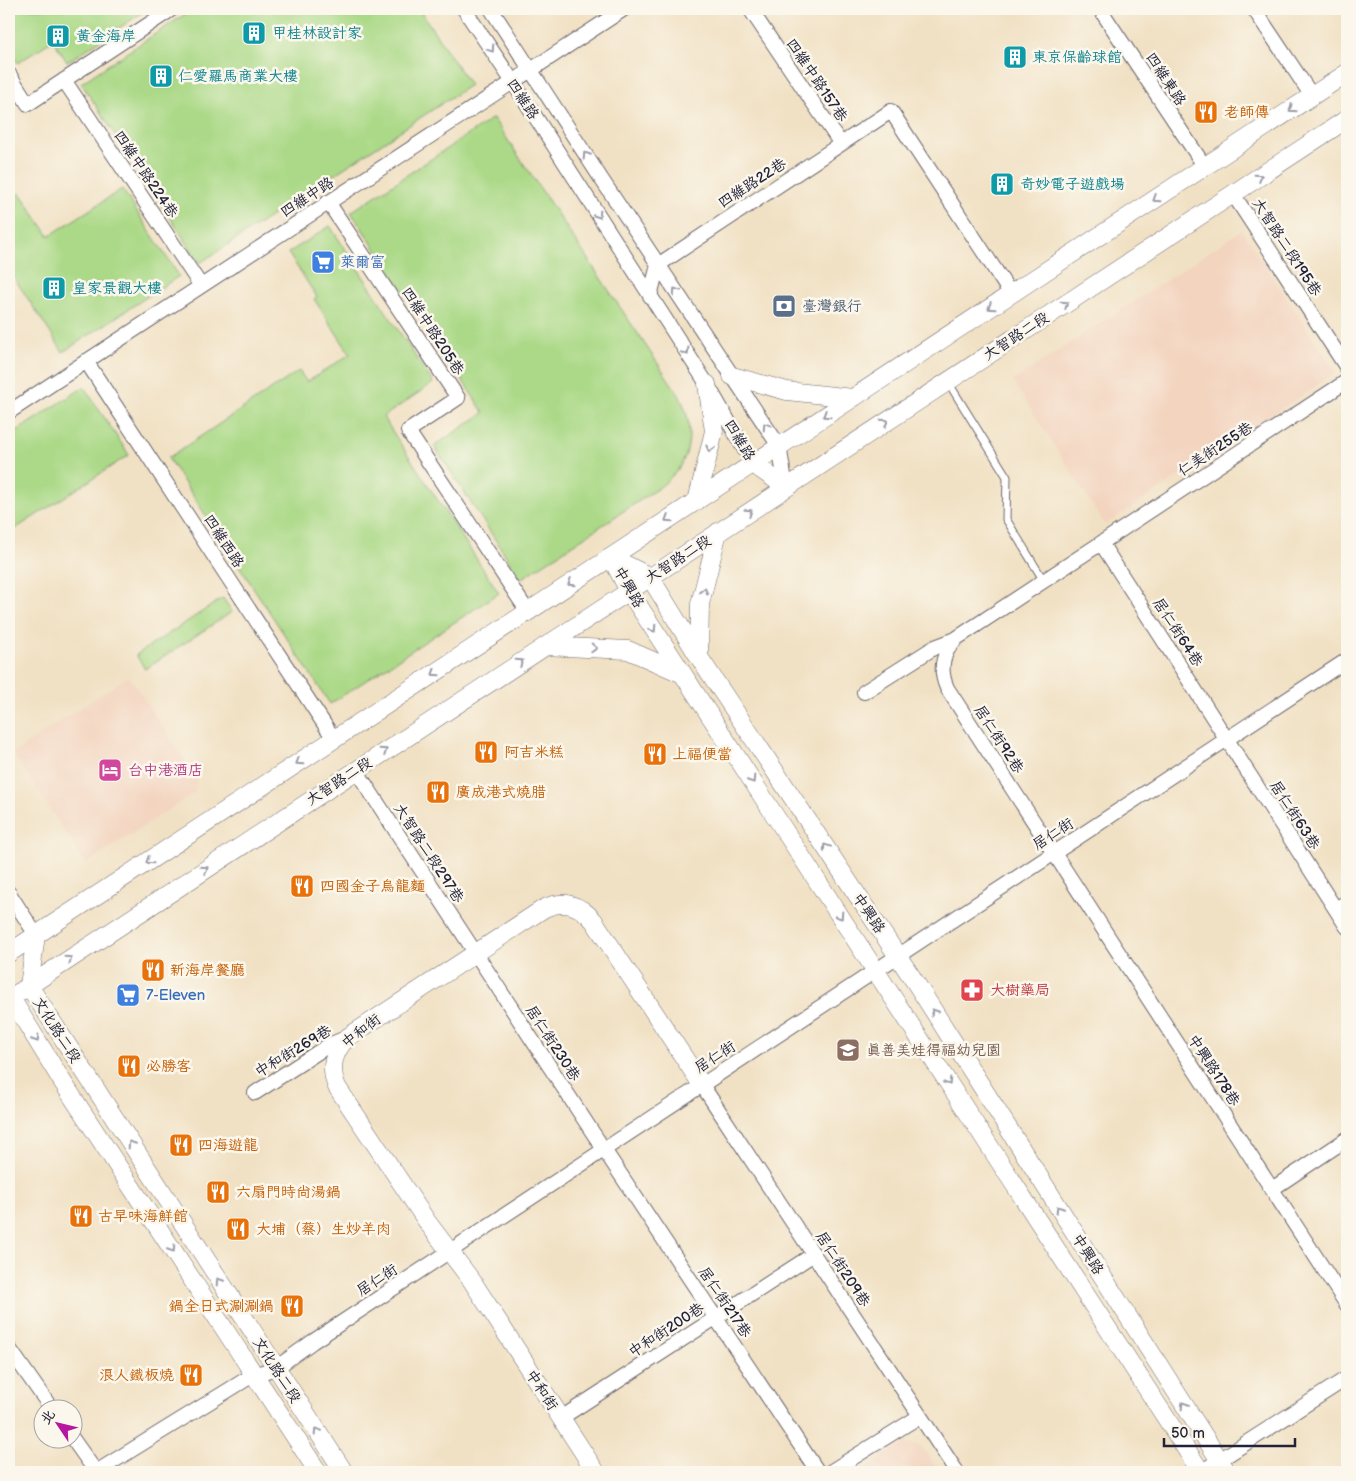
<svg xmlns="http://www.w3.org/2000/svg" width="1356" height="1481" viewBox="0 0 1356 1481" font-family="'Balsamiq Sans','LXGW WenKai TC',sans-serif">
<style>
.built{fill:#f3d4bf}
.green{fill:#abd987;stroke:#667e61}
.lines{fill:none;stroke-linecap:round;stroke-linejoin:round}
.service-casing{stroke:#6a656b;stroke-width:9}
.minor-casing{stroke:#6a656b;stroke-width:16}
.tertiary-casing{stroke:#6a656b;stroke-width:19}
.service{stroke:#fff;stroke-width:7}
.minor{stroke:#fff;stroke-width:14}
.tertiary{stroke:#fff;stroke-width:18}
.oneway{stroke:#9c9ca7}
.labels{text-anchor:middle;stroke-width:5;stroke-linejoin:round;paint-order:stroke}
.culture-label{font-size:15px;fill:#0d838f;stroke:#fbf7ec;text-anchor:start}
.street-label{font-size:15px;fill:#22223b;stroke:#fbf7ec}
.food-label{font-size:15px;fill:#c56008;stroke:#fbf7ec;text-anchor:start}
.shop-label{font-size:15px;fill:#366cbe;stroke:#fbf7ec;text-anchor:start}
.service-label{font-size:15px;fill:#4e5e75;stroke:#fbf7ec;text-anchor:start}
.hotel-label{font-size:15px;fill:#b23c85;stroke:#fbf7ec;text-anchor:start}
.health-label{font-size:15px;fill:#be3a42;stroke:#fbf7ec;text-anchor:start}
.education-label{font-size:15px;fill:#785e54;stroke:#fbf7ec;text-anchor:start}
</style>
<rect width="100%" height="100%" fill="#fbf7ec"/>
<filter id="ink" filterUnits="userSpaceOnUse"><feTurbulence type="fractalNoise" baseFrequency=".02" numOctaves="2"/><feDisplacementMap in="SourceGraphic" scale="10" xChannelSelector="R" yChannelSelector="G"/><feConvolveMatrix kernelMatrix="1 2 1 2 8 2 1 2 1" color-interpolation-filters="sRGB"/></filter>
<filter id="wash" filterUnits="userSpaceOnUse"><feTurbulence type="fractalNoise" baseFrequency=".0096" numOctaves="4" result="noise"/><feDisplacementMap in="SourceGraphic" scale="20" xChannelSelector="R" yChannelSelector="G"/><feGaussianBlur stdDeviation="1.12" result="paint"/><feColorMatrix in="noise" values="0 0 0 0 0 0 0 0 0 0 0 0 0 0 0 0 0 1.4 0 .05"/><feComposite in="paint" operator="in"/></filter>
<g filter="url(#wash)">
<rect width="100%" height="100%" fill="#f1e1c4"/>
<path class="built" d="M1242,230L1336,373L1105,525L1013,381Z
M129,676L197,779L194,793L86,864L13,753Z
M905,1442L922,1447L939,1472H859Z"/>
<path class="green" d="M9,9H148L67,62L53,40L18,63L9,49Z
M193,9H419L470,85L200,263L81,83Z
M493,118L679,395C692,419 694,452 675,473C670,478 665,483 660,487L521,579L434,446L484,413L351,212Z
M122,189L179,276L63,352L9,270V200L20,193L49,236Z
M330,226L433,383L383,417L499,593L330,704L168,458L299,371L307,382L350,354L314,299L317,297L288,253Z
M84,387L129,455L9,533V436Z
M223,598L232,612L145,669L136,655Z"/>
</g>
<g filter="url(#ink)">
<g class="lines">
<g class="service-casing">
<path id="service" d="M948,382L1007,477L1006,519L1044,581"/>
</g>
<g class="minor-casing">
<path id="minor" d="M464,9L513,82L707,384L753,464
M491,9L602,180L779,446L786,487
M750,9L841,144
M1100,9L1205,167
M1254,9L1312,96
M9,74L28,104L172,9
M64,80L201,286
M1233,194L1347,368
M328,202L458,398L408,431L528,612
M650,296L658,265L891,111L1011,294
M86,361L334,739
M1347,381L957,638C942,652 939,670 947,688L1347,1305
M9,412L624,9
M1101,543L1347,927
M864,692L935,647L956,639
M356,770L593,1133L818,1472
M9,893L36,935
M1336,909L1347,902
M702,1085L957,1472
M255,1093L329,1045L348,1037
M1272,1189L1347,1139
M9,1348L51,1408
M561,1418L814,1254
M72,1438L96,1472
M96,1472L253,1375L276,1368L312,1342L1347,660
M830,1472L920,1416
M1201,1472L1347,1378"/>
</g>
<g class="tertiary-casing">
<path id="tertiary" d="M732,376L787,391L853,398
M753,464L786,487
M697,501L714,431L707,384
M611,557L650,577L699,657L919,988L1227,1472
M611,557L629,591L1201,1472
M545,646L628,650L683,674
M699,657L700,604L718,532
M36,935L29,986L344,1472
M9,953L1347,73
M11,998L62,1081L318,1472
M9,999L1347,119
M596,1472L472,1281L428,1223L337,1087C329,1068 333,1051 348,1037L543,909C563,899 580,904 594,921L702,1085"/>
</g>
<use href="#service" class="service"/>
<use href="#minor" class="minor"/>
<use href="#tertiary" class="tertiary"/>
</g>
<defs><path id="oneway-chevron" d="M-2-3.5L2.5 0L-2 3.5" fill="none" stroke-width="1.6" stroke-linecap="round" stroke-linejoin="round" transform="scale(1.25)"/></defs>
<g class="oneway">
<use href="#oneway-chevron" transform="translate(491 49) rotate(56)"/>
<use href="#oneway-chevron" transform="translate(1292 109) rotate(146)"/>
<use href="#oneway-chevron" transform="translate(586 155) rotate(-123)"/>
<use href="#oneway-chevron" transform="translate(1259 177) rotate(-33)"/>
<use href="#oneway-chevron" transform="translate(1156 199) rotate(147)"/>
<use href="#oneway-chevron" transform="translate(598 215) rotate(57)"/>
<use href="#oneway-chevron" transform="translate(676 291) rotate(-124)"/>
<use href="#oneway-chevron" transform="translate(1065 304) rotate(-33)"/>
<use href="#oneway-chevron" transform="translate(991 307) rotate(147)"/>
<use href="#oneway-chevron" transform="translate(686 352) rotate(57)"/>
<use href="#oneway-chevron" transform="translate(826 415) rotate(147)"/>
<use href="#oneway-chevron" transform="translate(885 422) rotate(-33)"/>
<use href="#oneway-chevron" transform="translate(766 426) rotate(-124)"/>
<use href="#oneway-chevron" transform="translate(710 449) rotate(104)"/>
<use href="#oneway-chevron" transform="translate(749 512) rotate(-34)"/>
<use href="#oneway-chevron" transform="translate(668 519) rotate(147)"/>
<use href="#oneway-chevron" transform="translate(571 583) rotate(147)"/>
<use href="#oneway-chevron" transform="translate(704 591) rotate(-76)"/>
<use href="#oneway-chevron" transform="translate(653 629) rotate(57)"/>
<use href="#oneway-chevron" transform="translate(594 648) rotate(3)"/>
<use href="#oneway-chevron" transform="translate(520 662) rotate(-33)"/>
<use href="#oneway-chevron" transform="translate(435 673) rotate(147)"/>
<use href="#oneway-chevron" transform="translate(384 751) rotate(-33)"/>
<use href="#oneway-chevron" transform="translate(299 762) rotate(147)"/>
<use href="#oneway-chevron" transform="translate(752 780) rotate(57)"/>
<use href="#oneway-chevron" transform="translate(826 847) rotate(-124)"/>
<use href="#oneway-chevron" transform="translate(149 861) rotate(147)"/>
<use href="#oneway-chevron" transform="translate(205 869) rotate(-33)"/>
<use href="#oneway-chevron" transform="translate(840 916) rotate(57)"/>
<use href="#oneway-chevron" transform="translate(69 959) rotate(-34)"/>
<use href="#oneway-chevron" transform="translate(934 1012) rotate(-122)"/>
<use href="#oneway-chevron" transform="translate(36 1039) rotate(58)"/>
<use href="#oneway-chevron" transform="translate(948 1082) rotate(57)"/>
<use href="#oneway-chevron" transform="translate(131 1144) rotate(-123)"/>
<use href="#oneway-chevron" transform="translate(1059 1209) rotate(-122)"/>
<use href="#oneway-chevron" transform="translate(172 1249) rotate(57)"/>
<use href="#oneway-chevron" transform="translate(219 1281) rotate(-123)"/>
<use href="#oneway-chevron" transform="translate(1184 1405) rotate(-122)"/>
<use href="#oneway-chevron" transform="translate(317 1431) rotate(-123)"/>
</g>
</g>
<defs>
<g id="building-square" transform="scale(1.25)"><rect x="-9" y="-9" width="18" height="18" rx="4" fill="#0f9aa8" stroke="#fbf7ec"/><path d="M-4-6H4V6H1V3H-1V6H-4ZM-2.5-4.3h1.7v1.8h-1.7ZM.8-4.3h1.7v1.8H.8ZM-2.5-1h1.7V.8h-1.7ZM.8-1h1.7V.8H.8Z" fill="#fff"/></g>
<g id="restaurant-square" transform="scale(1.25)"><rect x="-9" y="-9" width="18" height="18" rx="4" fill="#e8710a" stroke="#fbf7ec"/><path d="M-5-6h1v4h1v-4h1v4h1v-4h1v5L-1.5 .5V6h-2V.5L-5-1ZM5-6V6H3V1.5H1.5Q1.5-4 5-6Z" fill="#fff"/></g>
<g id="supermarket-square" transform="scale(1.25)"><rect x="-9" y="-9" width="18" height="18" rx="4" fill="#3f7fe0" stroke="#fbf7ec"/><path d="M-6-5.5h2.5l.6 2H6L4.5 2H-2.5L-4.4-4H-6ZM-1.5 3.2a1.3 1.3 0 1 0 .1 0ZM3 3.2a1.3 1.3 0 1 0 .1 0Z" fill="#fff"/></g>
<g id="bank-square" transform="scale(1.25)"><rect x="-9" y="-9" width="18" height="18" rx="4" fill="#5c6f8a" stroke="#fbf7ec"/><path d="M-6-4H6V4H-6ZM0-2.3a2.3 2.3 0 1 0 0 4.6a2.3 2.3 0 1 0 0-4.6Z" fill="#fff"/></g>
<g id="hotel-square" transform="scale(1.25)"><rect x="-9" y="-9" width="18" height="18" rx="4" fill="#d1479c" stroke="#fbf7ec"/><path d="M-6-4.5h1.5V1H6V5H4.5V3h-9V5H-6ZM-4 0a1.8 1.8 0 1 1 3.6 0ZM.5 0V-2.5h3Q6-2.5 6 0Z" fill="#fff"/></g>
<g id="pharmacy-square" transform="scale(1.25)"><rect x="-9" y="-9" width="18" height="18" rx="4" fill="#e0444e" stroke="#fbf7ec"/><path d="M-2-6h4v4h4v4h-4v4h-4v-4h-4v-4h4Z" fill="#fff"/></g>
<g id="school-square" transform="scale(1.25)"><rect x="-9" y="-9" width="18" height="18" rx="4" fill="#8d6e63" stroke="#fbf7ec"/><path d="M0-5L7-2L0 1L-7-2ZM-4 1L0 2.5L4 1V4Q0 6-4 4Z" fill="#fff"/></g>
</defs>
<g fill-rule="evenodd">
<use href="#building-square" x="254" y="33"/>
<use href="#building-square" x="58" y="36"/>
<use href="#building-square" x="1015" y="57"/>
<use href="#building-square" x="161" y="76"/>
<use href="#restaurant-square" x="1206" y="112"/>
<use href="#building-square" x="1002" y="184"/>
<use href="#supermarket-square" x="323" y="262"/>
<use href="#building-square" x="54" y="288"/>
<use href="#bank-square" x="784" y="306"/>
<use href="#restaurant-square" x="486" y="752"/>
<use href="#restaurant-square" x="655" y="754"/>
<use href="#hotel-square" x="110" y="770"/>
<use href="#restaurant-square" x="438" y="792"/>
<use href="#restaurant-square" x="302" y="886"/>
<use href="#restaurant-square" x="153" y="970"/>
<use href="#pharmacy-square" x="972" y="990"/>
<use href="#supermarket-square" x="128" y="995"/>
<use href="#school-square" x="848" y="1050"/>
<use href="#restaurant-square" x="129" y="1066"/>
<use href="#restaurant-square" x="181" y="1145"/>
<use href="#restaurant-square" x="218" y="1192"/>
<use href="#restaurant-square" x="81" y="1216"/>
<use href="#restaurant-square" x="238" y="1229"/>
<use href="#restaurant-square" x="292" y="1306"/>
<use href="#restaurant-square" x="191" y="1375"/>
</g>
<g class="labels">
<g class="culture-label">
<text x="272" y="38">甲桂林設計家</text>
<text x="76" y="41">黃金海岸</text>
<text x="1032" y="62">東京保齡球館</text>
<text x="178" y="81">仁愛羅馬商業大樓</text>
<text x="1020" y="189">奇妙電子遊戲場</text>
<text x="72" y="293">皇家景觀大樓</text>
</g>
<g class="street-label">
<text transform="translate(1166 79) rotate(57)" y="5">四維東路</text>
<text transform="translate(817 80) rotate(56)" y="5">四維中路157巷</text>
<text transform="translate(523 99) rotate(57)" y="5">四維路</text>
<text transform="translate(146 174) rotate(56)" y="5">四維中路224巷</text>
<text transform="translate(752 183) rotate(-33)" y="5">四維路22巷</text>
<text transform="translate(307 197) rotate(-33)" y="5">四維中路</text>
<text transform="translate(1287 247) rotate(57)" y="5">大智路二段195巷</text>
<text transform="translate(433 331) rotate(57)" y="5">四維中路205巷</text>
<text transform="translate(1016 336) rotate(-33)" y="5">大智路二段</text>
<text transform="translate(740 440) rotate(59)" y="5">四維路</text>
<text transform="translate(1215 449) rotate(-33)" y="5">仁美街255巷</text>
<text transform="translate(224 541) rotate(57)" y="5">四維西路</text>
<text transform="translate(678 559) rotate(-33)" y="5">大智路二段</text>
<text transform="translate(629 587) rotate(60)" y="5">中興路</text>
<text transform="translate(1178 632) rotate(57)" y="5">居仁街64巷</text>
<text transform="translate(999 739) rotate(57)" y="5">居仁街92巷</text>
<text transform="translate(339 781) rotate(-33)" y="5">大智路二段</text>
<text transform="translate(1295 815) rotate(57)" y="5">居仁街63巷</text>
<text transform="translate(1053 834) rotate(-33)" y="5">居仁街</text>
<text transform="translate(429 853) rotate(57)" y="5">大智路二段297巷</text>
<text transform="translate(869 913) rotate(56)" y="5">中興路</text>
<text transform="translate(57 1030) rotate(57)" y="5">文化路二段</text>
<text transform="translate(361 1031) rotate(-38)" y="5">中和街</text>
<text transform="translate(553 1043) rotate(57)" y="5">居仁街230巷</text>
<text transform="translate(293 1051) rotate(-31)" y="5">中和街269巷</text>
<text transform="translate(715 1057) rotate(-33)" y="5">居仁街</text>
<text transform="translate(1214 1070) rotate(57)" y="5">中興路178巷</text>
<text transform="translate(1088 1254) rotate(58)" y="5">中興路</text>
<text transform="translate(843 1269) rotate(57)" y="5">居仁街209巷</text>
<text transform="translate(377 1280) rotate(-33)" y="5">居仁街</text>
<text transform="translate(725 1302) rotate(56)" y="5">居仁街217巷</text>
<text transform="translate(666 1330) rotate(-33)" y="5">中和街200巷</text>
<text transform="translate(277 1370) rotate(57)" y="5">文化路二段</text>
<text transform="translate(542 1390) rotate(57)" y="5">中和街</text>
</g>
<g class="food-label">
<text x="1224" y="117">老師傳</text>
<text x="504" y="757">阿吉米糕</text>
<text x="672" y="759">上福便當</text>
<text x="456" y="797">廣成港式燒腊</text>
<text x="320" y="891">四國金子烏龍麵</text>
<text x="170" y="975">新海岸餐廳</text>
<text x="146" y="1071">必勝客</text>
<text x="198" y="1150">四海遊龍</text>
<text x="236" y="1197">六扇門時尚湯鍋</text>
<text x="98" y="1221">古早味海鮮館</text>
<text x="256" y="1234">大埔（蔡）生炒羊肉</text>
<text x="274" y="1311" text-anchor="end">鍋全日式涮涮鍋</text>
<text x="174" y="1380" text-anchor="end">浪人鐵板燒</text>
</g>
<g class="shop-label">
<text x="340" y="267">萊爾富</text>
<text x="146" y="1000">7-Eleven</text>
</g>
<g class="service-label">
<text x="802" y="311">臺灣銀行</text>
</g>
<g class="hotel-label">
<text x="128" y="775">台中港酒店</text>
</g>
<g class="health-label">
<text x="990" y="995">大樹藥局</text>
</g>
<g class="education-label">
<text x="866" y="1055">真善美娃得福幼兒園</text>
</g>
</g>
<rect width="1356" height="1481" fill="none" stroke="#fbf7ec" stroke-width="30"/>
<g transform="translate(58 1424) rotate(305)"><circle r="24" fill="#fbf7ec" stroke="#a4a2a5"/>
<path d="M0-4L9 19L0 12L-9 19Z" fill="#b5179e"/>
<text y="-8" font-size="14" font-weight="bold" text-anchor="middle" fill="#22223b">北</text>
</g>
<path d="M1164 1438v8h131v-8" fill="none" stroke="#22223b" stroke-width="2.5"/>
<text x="1171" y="1438" font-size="15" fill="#22223b" stroke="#fbf7ec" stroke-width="4" paint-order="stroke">50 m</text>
</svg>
